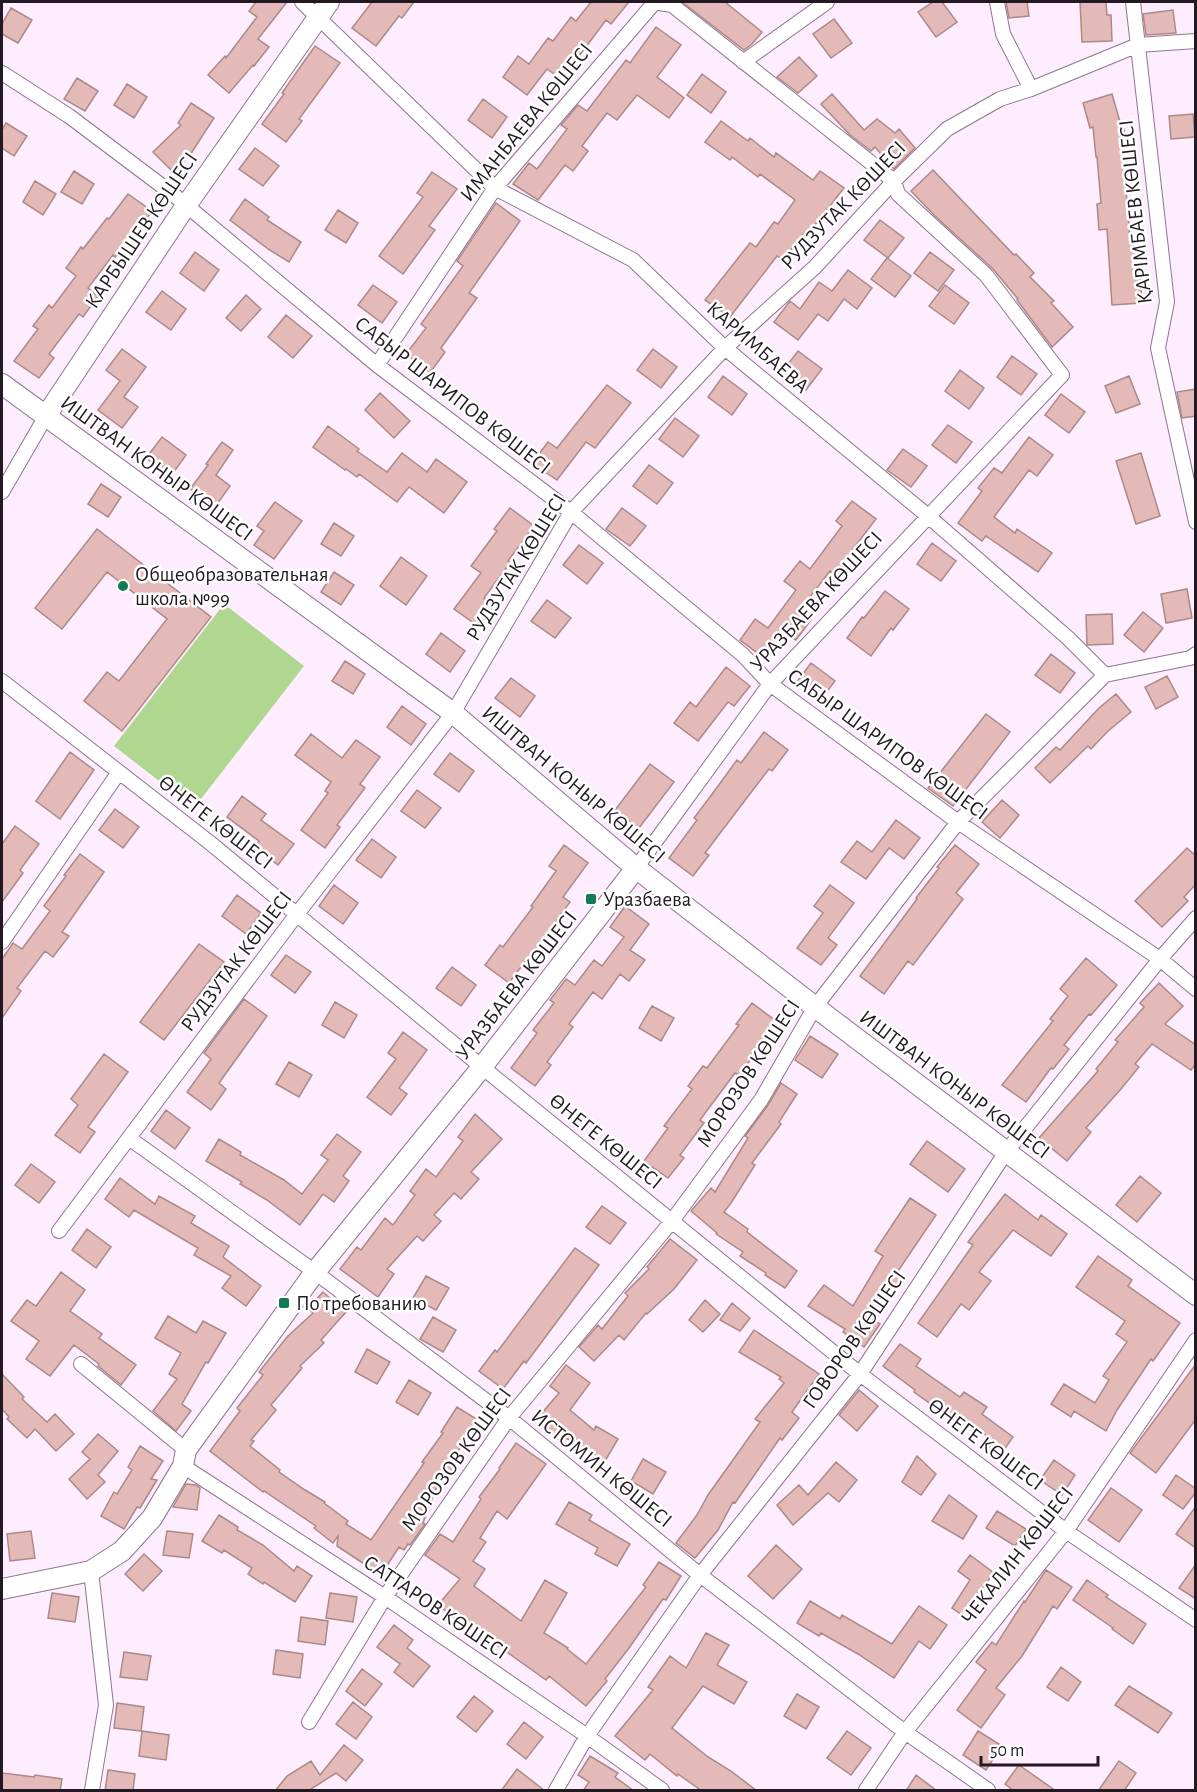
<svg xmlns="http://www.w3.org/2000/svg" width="1197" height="1792" viewBox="0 0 1197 1792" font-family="'Alegreya Sans',sans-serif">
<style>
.green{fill:#afd78f}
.building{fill:#e3bab7;stroke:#ae8885;stroke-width:1.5}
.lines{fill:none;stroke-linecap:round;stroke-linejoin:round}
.street-casing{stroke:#8e7690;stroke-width:16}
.secondary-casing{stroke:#8e7690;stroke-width:22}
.street{stroke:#fff;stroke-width:14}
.secondary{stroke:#fff;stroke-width:20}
.poi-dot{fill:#137a54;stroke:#fff;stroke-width:2}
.labels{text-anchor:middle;stroke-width:5;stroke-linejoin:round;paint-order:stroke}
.street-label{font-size:21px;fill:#221923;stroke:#fff}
.poi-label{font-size:21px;fill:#221923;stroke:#fff;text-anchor:start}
</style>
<rect width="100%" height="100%" fill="#fdedfe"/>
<path class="green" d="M224,604L304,666L194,808L114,746Z"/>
<path class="building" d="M256,2H287L258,39L269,47L254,66L253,65L229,93L208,75L225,56L226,58L257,17L249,11Z
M372,2H414L402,18L399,16L376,46L352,28Z
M591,2H629L611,24L606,20L579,56L575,52L557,76L547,69L527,95L503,77L518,56L529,64L548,38L553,41L571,17L576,21Z
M682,2H725L762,32L752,44L744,50Z
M933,2H942L957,22L936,37L918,12Z
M1006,2H1027L1029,16L1009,18Z
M1080,2H1106L1107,15H1111L1112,41L1082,42Z
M11,8L32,20L18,43L2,34V24Z
M1173,10L1176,33L1146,35L1143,14Z
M834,19L852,43L831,58L813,34Z
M656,27L681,45L657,77L684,98L669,118L637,95L617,120L607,113L582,146L588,151L573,171L565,165L538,200L513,184L529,163L537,169L567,129L561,125L578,105L587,111L626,60L630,63Z
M315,46L340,63L299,119L302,121L286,142L262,124L284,94L282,93Z
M799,57L817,76L798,93L777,77Z
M702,74L726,92L711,113L687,95Z
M77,78L98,91L85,111L64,99Z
M127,84L147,97L134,118L114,105Z
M832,94L864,130L877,119L895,133L899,129L915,148L894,169L875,147L871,151L850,135L821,104Z
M1112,94L1122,129H1124L1130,190H1126L1130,239H1138L1142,303L1112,305L1107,229L1099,230L1097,204L1101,203L1097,157H1096L1093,127L1090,128L1083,103Z
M483,99L507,117L492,138L468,120Z
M191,103L214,118L190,155L173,172L153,152L181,125L178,123Z
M1193,114L1195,137L1171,139L1169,116Z
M721,121L748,141L750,138L774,157L776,153L813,180L820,171L844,188L808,234L805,232L783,260L777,256L730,317L705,300L750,243L756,247L774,222L778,224L795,200L760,174L758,177L732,157L730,160L705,142Z
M6,123L27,136L14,156L2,148V130Z
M255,148L279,166L263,186L239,169Z
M933,170L1014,255L1016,254L1034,273L1030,277L1054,301L1051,303L1073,327L1052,347L1017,300L1018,299L993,269L935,216L911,191Z
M74,171L94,184L82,204L61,192Z
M432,172L457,189L429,226L435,230L403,274L379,256L423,197L417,193Z
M35,181L56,194L43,215L23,202Z
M128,194L152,211L137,232L134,231L115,257L113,255L88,288L98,296L83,317L79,314L49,354L54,358L39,378L14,361L38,329L33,326L49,305L52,308L76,276L66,268L81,247L83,249L107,218L109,219Z
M245,199L269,217L267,220L301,242L289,262L268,249L230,220Z
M496,203L520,221L469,293L477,298L441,348L445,352L430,373L406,354L426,328L421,324L463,266L457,261Z
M338,210L358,223L346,243L325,230Z
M880,220L904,238L888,258L864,240Z
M195,252L219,270L204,291L180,273Z
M930,252L954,270L938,291L914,273Z
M887,258L911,276L895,297L871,279Z
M848,270L872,288L857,309L844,299L828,321L818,314L798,340L774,322L790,301L800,309L819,282L832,291Z
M373,285L397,302L382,323L358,305Z
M945,285L969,303L954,324L929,306Z
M162,291L186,309L171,330L146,312Z
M246,295L261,309L241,331L226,318Z
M286,315L312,336L293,358L268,337Z
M122,349L146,367L124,397L138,407L122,428L98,410L120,381L106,370Z
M653,349L677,367L661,388L637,370Z
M798,351L822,369L806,390L782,372Z
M1012,356L1037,374L1021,395L997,377Z
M960,370L984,388L969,409L945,391Z
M723,376L747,394L732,415L708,397Z
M1129,376L1140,404L1116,413L1105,386Z
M607,385L631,403L595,448L586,442L557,480L532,463L548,442L557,448Z
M1196,389V416L1182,418L1177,392Z
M380,393L410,421L394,438L365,410Z
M1061,394L1085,412L1069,433L1045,415Z
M675,418L699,436L683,457L659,439Z
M948,425L972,442L956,463L932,445Z
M328,426L359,449L357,451L387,472L402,453L427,472L436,459L467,482L444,513L409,487L397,502L359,474L357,477L346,469L345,470L313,447Z
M162,437L186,455L171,476L146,458Z
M1029,437L1053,455L1037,476L1029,470L994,517L1015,533L1017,529L1052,553L1038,572L986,536L982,541L958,523L982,491L978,488L994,468L1002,473Z
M222,442L233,450L216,475L230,486L215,507L190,489L208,465L206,464Z
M903,449L927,466L911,487L887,470Z
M1141,453L1160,516L1136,524L1116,461Z
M649,465L673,483L657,504L633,486Z
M101,484L121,497L108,517L88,504Z
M852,501L876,519L850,553L856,558L840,579L830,571L799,611L811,620L796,640L783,632L764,658L740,640L755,619L768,628L796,590L784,581L800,561L810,569L842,526L836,521Z
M275,502L302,521L274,559L254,545L264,531L257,526Z
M510,508L534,526L508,561L510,563L484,598L494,606L478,626L454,609L481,573L471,566L497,531L494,529Z
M622,508L646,526L630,546L606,529Z
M334,523L354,536L341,556L321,544Z
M97,529L211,617L122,731L84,701L107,672L119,681L167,619L107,572L62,629L35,608Z
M932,543L956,561L941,581L917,564Z
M579,545L603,563L587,584L563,565Z
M401,557L427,576L406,605L380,586Z
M334,572L354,585L341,605L321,592Z
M1187,589L1192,618L1166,623L1161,594Z
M885,591L909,609L893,630L891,628L871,656L847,638L862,617L864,618Z
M547,600L571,618L555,638L531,621Z
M1143,612L1163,628L1144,652L1124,635Z
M1112,614L1113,644L1087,645L1086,615Z
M441,633L465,651L450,672L426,654Z
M1051,654L1075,673L1060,693L1035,675Z
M345,661L365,674L353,694L332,681Z
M811,663L835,681L820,701L796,683Z
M726,667L750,686L734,706L728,702L698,741L674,723L690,702L696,707Z
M1167,676L1178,697L1156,709L1145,687Z
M511,678L535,696L520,717L495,698Z
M1116,694L1131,712L1107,732L1091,749L1088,746L1050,783L1035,768L1056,747L1060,750L1099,708Z
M402,706L426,724L411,745L387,727Z
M986,714L1010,732L953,806L928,788Z
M764,732L788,750L772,771L769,769L746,799L705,853L709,855L693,876L669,858L697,820L694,818L710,797L737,760L741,763Z
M311,734L342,758L356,740L380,757L360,784L365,788L337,825L340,827L325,848L301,830L328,793L325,791L331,782L295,755Z
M70,752L94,770L60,819L36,801Z
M450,753L474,771L459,792L434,774Z
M650,764L674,782L639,828L615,810Z
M417,790L441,808L425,828L401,811Z
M242,796L266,814L261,820L294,844L278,865L254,847L259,841L227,817Z
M1002,800L1019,815L1000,838L982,822Z
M115,809L139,827L123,848L99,830Z
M896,820L920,838L904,859L889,848L866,879L841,862L857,841L872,852Z
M15,826L39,844L20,870L23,873L2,902V844Z
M372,839L396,857L381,878L356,860Z
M564,845L588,863L563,897L570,902L544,938L546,940L531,961L527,959L509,983L485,965L500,945L503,947L533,907L531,906L556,871L549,866Z
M955,845L979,864L956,893L963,899L913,965L908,961L884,994L860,976L917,899L916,898L939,868L937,867Z
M1187,848L1196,856V884L1184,897L1188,901L1162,927L1135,901Z
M80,854L104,872L62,932L69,936L53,957L45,951L17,988L21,991L2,1018V959L13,943L22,949L50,911L44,906L66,876L64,875Z
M334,885L358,903L343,924L319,906Z
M830,885L854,903L828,938L837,945L821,965L797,948L823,913L814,906Z
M237,895L261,913L246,934L222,916Z
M625,906L649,924L630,950L645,960L629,981L620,974L602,999L593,992L569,1024L573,1027L547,1062L551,1065L535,1086L511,1068L537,1033L533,1030L554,1003L550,1000L566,979L575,985L594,960L602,966L624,937L610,927Z
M199,944L224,962L164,1040L140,1022Z
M286,955L311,972L295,993L271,975Z
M1086,958L1117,985L1091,1015L1089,1014L1064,1045L1069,1049L1053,1069L1051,1068L1026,1102L1002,1085L1053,1021L1050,1019L1068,996L1060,989Z
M452,967L476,985L461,1006L436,988Z
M1159,983L1183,1006L1165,1024L1196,1045V1064L1191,1070L1152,1044L1135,1064L1139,1067L1121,1089L1086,1128L1091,1132L1067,1161L1039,1138L1098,1071L1096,1069L1118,1042L1115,1040L1144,1007L1140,1003Z
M244,999L267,1016L219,1083L226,1089L211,1110L187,1092L211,1059L204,1053Z
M335,1002L357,1015L344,1038L322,1025Z
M752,1003L776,1021L752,1053L754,1055L739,1075L735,1073L700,1120L704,1123L680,1155L684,1158L668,1178L644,1161L668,1128L664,1126L692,1089L688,1086L703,1066L707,1068L739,1025L736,1024Z
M652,1006L674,1018L661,1041L639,1028Z
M403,1032L427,1050L399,1088L407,1094L391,1115L367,1097L396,1059L388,1053Z
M810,1036L838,1054L822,1078L795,1060Z
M104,1054L128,1072L88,1127L95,1132L80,1153L55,1135L78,1105L71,1099Z
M289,1062L312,1075L299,1097L276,1084Z
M781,1083L797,1094L779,1122L781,1124L752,1163L755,1165L731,1203L724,1212L748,1229L747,1232L797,1271L785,1288L765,1275L766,1273L740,1256L743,1252L716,1234L717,1233L691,1211L711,1188L715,1192L748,1138L745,1136L768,1105Z
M166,1110L190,1128L175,1149L151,1131Z
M475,1114L502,1139L471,1172L479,1179L461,1199L454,1193L434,1215L441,1221L423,1241L417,1236L387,1269L394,1274L378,1297L340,1269L357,1247L361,1250L385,1218L393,1225L415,1195L410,1191L426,1169L436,1177L463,1141L458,1137Z
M337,1134L361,1152L343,1176L349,1181L334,1202L323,1194L300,1225L267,1200L240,1184L242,1182L206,1161L219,1139L241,1152L240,1155L284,1180L302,1194L328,1160L321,1155Z
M927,1141L965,1169L948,1192L910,1164Z
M31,1164L55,1182L39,1203L15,1185Z
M1140,1176L1161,1193L1137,1222L1116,1205Z
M120,1178L155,1204L159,1196L195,1216L191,1223L229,1246L223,1257L261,1286L246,1306L222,1288L231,1276L194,1255L198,1248L134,1210L129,1217L105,1199Z
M1005,1194L1038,1220L1041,1215L1067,1234L1051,1256L1013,1230L979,1272L991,1281L969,1310L961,1304L937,1337L918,1323L973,1245L968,1242Z
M910,1198L936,1215L896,1274L902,1278L875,1321L880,1324L864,1347L843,1332L845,1329L808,1306L824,1285L853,1306L883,1256L875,1251Z
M602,1206L626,1223L610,1244L586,1227Z
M87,1229L111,1247L96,1268L72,1250Z
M670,1239L697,1260L674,1289L647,1314L646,1313L624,1340L619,1335L594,1361L579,1347L598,1325L602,1329L628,1296L625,1293L649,1269L647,1267Z
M575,1248L599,1265L526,1363L524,1361L503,1389L479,1371L495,1350L497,1352Z
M1098,1256L1132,1280L1128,1286L1180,1323L1153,1361L1151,1359L1117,1410L1106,1431L1074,1411L1071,1417L1051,1404L1064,1384L1095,1403L1109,1380L1103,1376L1127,1342L1116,1334L1125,1321L1076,1287Z
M61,1272L85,1290L70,1311L102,1334L99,1338L136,1365L121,1385L98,1366L99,1364L74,1345L50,1376L26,1359L39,1341L11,1321L27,1300L36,1306Z
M426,1276L449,1288L436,1310L413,1298Z
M323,1292L346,1312L321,1340L324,1343L300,1366L302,1368L271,1405L276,1410L251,1440L254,1441L250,1446L280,1470L279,1472L305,1490L325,1502L324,1503L348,1521L346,1524L371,1540L424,1463L422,1462L443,1433L441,1432L457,1407L478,1420L456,1454L461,1458L447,1477L442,1473L423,1523L425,1524L410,1545L408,1544L404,1550L399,1547L381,1575L337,1546L338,1536L333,1543L314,1528L316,1526L264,1491L263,1492L210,1451L240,1411L237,1408L263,1375L259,1372L287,1337L313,1313L308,1308Z
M705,1300L720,1314L703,1332L689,1320Z
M732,1303L750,1318L740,1331L720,1320Z
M168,1316L196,1333L203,1321L226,1333L208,1363L206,1362L182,1404L191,1411L176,1431L153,1411L177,1379L169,1374L181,1353L155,1338Z
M433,1317L456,1330L443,1352L420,1339Z
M754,1330L819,1374L792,1412L799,1418L782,1440L780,1438L735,1503L733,1502L718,1530L695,1558L676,1543L697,1515L708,1495L760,1422L755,1419L784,1383L779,1379L781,1377L739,1352Z
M900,1344L921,1359L916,1366L960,1397L964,1392L987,1407L982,1414L1013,1437L999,1457L981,1445L987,1436L970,1424L968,1427L935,1407L914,1392L915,1390L883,1366Z
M367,1349L390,1362L377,1384L355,1372Z
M1196,1364V1419L1156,1473L1130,1453Z
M566,1365L590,1383L570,1410L594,1430L596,1426L618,1439L605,1461L566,1438L562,1443L536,1420L559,1393L550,1386Z
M2,1374L24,1397L22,1399L47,1422L55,1414L74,1434L56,1451L35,1429L27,1438L7,1419L9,1417L2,1409Z
M409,1380L431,1393L418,1415L396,1402Z
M859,1390L878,1406L857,1431L839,1415Z
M98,1434L118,1451L98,1475L105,1482L87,1499L69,1479L90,1459L82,1452Z
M516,1443L546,1464L507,1519L497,1511L480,1538L486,1542L473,1561L485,1569L474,1586L521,1621L545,1580L567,1593L544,1633L568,1648L567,1649L586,1664L646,1587L643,1585L659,1562L681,1576L666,1600L663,1599L629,1648L605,1679L607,1681L586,1706L549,1676L546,1680L459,1618L457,1620L438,1605L460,1579L425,1555L440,1534L453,1542L481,1499L479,1497L500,1469L499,1468Z
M140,1446L163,1461L151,1479L157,1480L140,1508L137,1507L124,1529L101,1516L114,1492L117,1494L132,1470L128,1467Z
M917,1456L936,1474L921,1495L902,1482Z
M643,1459L666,1472L653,1494L631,1481Z
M1054,1460L1075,1475L1062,1495L1040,1480Z
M836,1462L857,1480L839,1502L828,1493L793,1525L777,1505L799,1485L808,1495Z
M1176,1475L1196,1489V1492L1183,1509L1163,1495Z
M186,1484L196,1485L200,1488L197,1510L173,1507Z
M1111,1488L1142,1510L1119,1542L1088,1520Z
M949,1495L977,1516L963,1539L932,1521Z
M569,1502L592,1515L589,1520L630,1544L617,1566L595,1554L598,1548L556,1524Z
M1196,1506V1548L1176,1534Z
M997,1511L1026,1529L1015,1546L986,1528Z
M219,1515L238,1527L237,1530L263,1545L294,1571L297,1566L312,1576L295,1602L264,1582L263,1584L248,1574L252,1568L224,1550L222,1553L202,1541Z
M31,1531L35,1558L10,1561L7,1534Z
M167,1531L193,1534L189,1558L163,1555Z
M776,1545L802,1569L773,1599L748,1576Z
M144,1554L162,1571L143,1591L125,1574Z
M970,1555L994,1573L975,1598L983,1604L971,1621L952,1608L970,1580L958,1571Z
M1196,1564V1599L1179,1588Z
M1046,1570L1072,1587L1057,1609L1053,1606L1022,1656L996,1688L1005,1695L981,1728L957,1710L986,1670L976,1662L992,1642L996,1645L1024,1601L1025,1602Z
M1087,1580L1108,1595L1106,1597L1146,1624L1133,1644L1112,1629L1113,1628L1073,1600Z
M52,1593L79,1597L75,1622L48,1618Z
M330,1593L357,1597L353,1622L326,1618Z
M810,1601L840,1619L842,1615L892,1644L919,1606L947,1625L930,1649L919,1641L894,1678L858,1654L821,1633L819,1636L797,1623Z
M301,1617L328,1621L325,1645L298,1641Z
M394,1625L413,1640L407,1648L430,1666L413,1687L394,1672L400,1664L377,1647Z
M706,1633L729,1645L717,1665L747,1682L734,1704L703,1686L672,1728L708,1757L731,1771L757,1791H702L678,1774L677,1776L650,1754L645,1760L615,1736L653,1690L648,1687L670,1656L686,1668Z
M276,1650L303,1654L300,1678L273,1674Z
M124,1652L151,1656L147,1680L120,1677Z
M1061,1667L1081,1682L1068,1701L1047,1687Z
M362,1669L382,1684L365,1706L346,1691Z
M1129,1686L1172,1713L1158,1733L1115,1705Z
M797,1694L819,1707L806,1729L784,1716Z
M474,1696L493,1711L476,1732L457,1717Z
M353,1702L372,1717L356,1739L336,1724Z
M117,1703L144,1707L141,1731L114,1728Z
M524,1722L543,1737L526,1759L507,1744Z
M142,1731L169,1735L166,1760L139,1756Z
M847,1731L871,1748L851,1775L827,1758Z
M978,1731L1002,1746L986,1770L963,1755Z
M344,1745L363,1760L346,1781L336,1773L308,1791H275L287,1776L311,1761L320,1775Z
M590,1756L618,1773L615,1777L634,1791H583L589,1782L578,1775Z
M1119,1761L1136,1773L1124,1791H1098Z
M1019,1765L1056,1791H1014L1005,1784Z
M517,1769L545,1791H501Z
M108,1770L135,1774L133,1791H105Z
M2,1773L34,1777L35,1775L62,1779L60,1791H2Z
M916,1775L937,1791H906Z"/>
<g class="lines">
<g class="street-casing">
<path id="street" d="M302,2L495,188L633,260L725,348L928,516L1068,638L1105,675
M997,2L1003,34L1031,89
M1133,2L1167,302L1158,348L1196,522
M743,62L827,2
M2,73L69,116L174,195L377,365L571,512L743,655L770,684L958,822L1160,959L1196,989
M377,365L495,188L655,2
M2,492L46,416
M1105,675L1190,658L1196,654
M2,681L209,842L482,1067L860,1374L1066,1531L1196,1620
M636,868L770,684L1062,375L986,275L898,194L894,181L672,5L653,2
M2,942L119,772
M129,1138L315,1272L509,1418L700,1575L905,1732L988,1790
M59,1231L297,914L453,713L571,512L725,348L815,267L894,181L947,129L1000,99L1031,89L1138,45L1196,41
M81,1364L186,1450
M183,1466L385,1597L587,1736L662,1790
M91,1571L106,1705L92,1790
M309,1722L385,1597L509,1418L672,1221L761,1100L815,1007L958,822L1105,675
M556,1790L587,1736L700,1575L860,1374L1006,1152L1160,959L1196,918
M866,1790L905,1732L1066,1531L1196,1340"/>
</g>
<g class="secondary-casing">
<path id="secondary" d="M2,384L453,713L636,868L815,1007L1196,1295
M46,416L185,207L329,2
M2,1589L91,1571L122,1551L152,1518L183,1466L186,1450L315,1272L482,1067L636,868"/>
</g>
<use href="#street" class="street"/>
<use href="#secondary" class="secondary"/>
</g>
<g class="poi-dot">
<circle cx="123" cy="586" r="6"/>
<rect x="585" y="893" width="12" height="12" rx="3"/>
<rect x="278" y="1297" width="12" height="12" rx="3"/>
</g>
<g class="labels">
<g class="street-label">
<text transform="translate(526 122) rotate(-51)" y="7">ИМАНБАЕВА КӨШЕСІ</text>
<text transform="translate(843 205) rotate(-46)" y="7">РУДЗУТАК КӨШЕСІ</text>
<text transform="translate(1135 212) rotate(-96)" y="7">ҚАРІМБАЕВ КӨШЕСІ</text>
<text transform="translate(141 230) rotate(-56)" y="7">КАРБЫШЕВ КӨШЕСІ</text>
<text transform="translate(758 347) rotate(41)" y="7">КАРИМБАЕВА</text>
<text transform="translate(453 395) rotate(38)" y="7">САБЫР ШАРИПОВ КӨШЕСІ</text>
<text transform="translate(157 468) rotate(36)" y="7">ИШТВАН КОНЫР КӨШЕСІ</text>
<text transform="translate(516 567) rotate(-58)" y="7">РУДЗУТАК КӨШЕСІ</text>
<text transform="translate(816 601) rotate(-47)" y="7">УРАЗБАЕВА КӨШЕСІ</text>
<text transform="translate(888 744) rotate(36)" y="7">САБЫР ШАРИПОВ КӨШЕСІ</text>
<text transform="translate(574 784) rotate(40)" y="7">ИШТВАН КОНЫР КӨШЕСІ</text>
<text transform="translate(216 822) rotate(38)" y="7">ӨНЕГЕ КӨШЕСІ</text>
<text transform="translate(236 961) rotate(-53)" y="7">РУДЗУТАК КӨШЕСІ</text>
<text transform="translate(516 985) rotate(-52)" y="7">УРАЗБАЕВА КӨШЕСІ</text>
<text transform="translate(748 1073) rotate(-57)" y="7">МОРОЗОВ КӨШЕСІ</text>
<text transform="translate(955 1084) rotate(37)" y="7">ИШТВАН КОНЫР КӨШЕСІ</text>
<text transform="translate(606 1141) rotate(39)" y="7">ӨНЕГЕ КӨШЕСІ</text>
<text transform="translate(854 1339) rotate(-55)" y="7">ГОВОРОВ КӨШЕСІ</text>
<text transform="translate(986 1444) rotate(37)" y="7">ӨНЕГЕ КӨШЕСІ</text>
<text transform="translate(456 1459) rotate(-54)" y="7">МОРОЗОВ КӨШЕСІ</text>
<text transform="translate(602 1468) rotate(39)" y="7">ИСТОМИН КӨШЕСІ</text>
<text transform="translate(1017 1555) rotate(-52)" y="7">ЧЕКАЛИН КӨШЕСІ</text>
<text transform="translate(436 1607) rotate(34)" y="7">САТТАРОВ КӨШЕСІ</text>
</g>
<g class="poi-label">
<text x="135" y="581">Общеобразовательная<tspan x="135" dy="24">школа №99</tspan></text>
<text x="603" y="906">Уразбаева</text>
<text x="296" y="1310">По требованию</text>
</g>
</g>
<rect width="1197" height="1792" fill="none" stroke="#221923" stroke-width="6"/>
<path d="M981 1756v9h117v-9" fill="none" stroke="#221923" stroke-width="3"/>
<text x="990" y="1756" font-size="18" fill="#221923" stroke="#ffffff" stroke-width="4.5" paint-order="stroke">50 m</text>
</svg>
